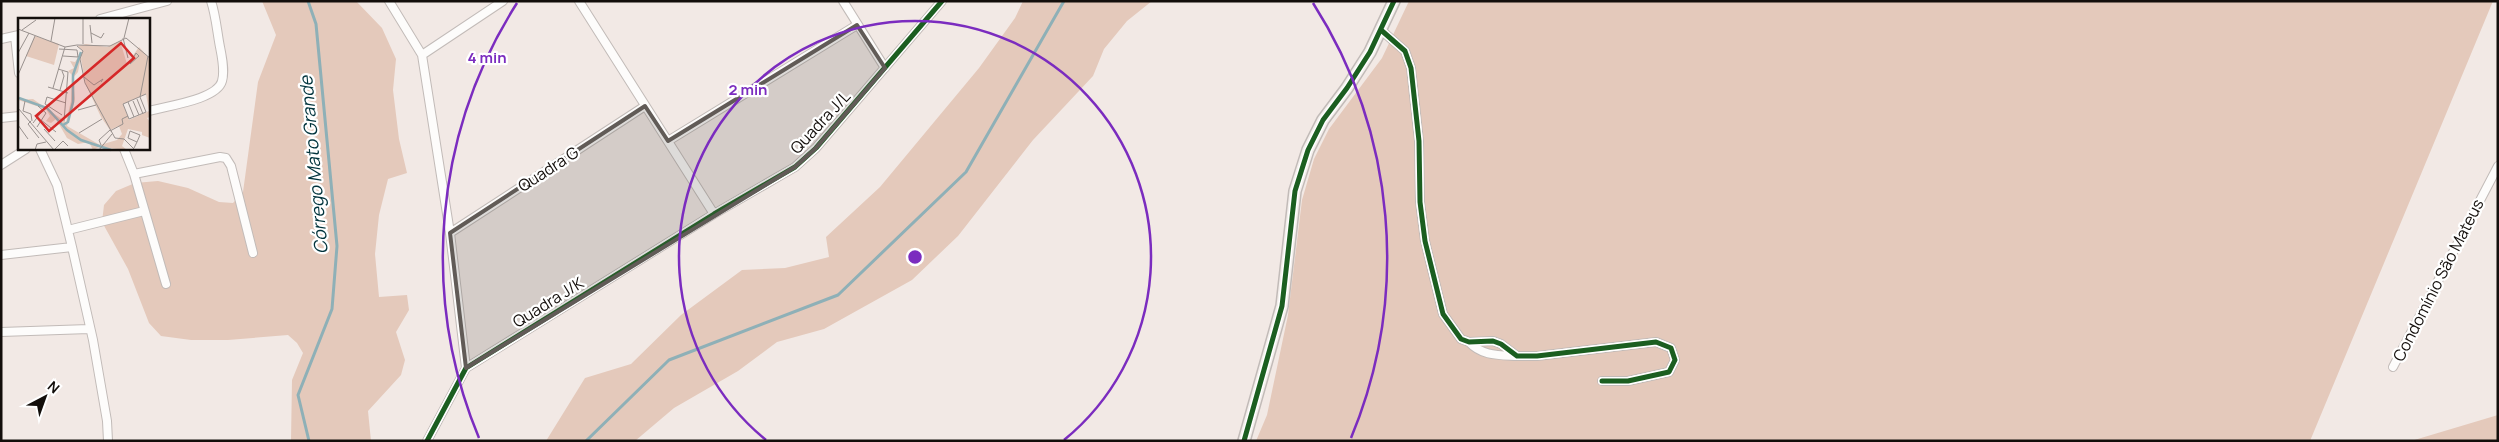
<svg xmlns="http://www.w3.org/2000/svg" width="2499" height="442" viewBox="0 0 2499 442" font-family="Manrope,sans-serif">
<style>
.green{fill:#e4c9bb}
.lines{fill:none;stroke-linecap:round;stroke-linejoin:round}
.stream{stroke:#8eb0b7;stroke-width:3}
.street-casing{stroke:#c2bbb8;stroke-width:10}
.secondary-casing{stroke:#c2bbb8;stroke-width:14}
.street{stroke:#fdfcfb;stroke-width:8}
.secondary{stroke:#f4efec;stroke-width:11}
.cycleway-casing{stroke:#fff;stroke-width:8}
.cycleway{stroke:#1b5e20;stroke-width:5}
.marked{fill:#615b57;fill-opacity:0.2;stroke:#615b57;stroke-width:4;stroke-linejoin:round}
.ring{fill:none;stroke:#7b2cbf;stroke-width:2.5}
.labels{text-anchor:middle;stroke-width:4.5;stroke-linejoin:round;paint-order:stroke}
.street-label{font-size:16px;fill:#130e0b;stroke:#fff}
.water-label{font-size:18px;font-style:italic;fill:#00333c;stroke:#fff}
.inset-river{fill:none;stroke:#8eb0b7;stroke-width:2.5}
.inset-road{fill:none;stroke:#99918e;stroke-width:1}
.view{fill:#d62828;fill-opacity:0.15;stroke:#d62828;stroke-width:2.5}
.inset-edge{fill:none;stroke:#130e0b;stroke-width:2.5}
.centre{fill:#7b2cbf;stroke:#fff;stroke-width:2.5}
.ring-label{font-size:15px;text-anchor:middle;font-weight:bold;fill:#7b2cbf;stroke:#fff;stroke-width:4.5;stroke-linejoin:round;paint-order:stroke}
</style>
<rect width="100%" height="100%" fill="#f2e9e5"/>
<path class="green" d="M262,1H356L382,28L396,59L393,90L399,139L407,173L388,179L379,215L375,254L379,297L407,295L409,310L396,332L405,360L401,375L368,411L371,441H291L292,380L303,353L297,343L288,335L228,340H191L161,336L149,323L128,269L102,222L104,205L116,191L135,183L158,181L188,188L219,202L233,203L243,192L258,82L276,35Z
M1023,1H1152L1127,21L1104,49L1093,76L1033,140L958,236L912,280L824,329L777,342L738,371L674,408L635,441H546L585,378L631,364L681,315L742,270L785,268L829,257L826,237L880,187L979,68L1015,18Z
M1409,1H2493L2310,441H1256L1267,415L1288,315L1302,200L1314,159L1329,129L1382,58Z
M2498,415V441H2411Z"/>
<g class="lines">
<path class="stream" d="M308,1L316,24L337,246L332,309L298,395L309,441
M586,441L669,360L838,295L966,172L1064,1"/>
<g class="street-casing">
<path id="street" d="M389,1L422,55L450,233L466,368
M579,1L714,214
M843,1L885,68
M100,19L167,1
M1381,30L1405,51L1411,68L1419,141L1420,202L1425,241L1443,314L1461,339L1469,342L1493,341L1501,344L1517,356H1537L1656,342L1671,348L1675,360L1669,372L1628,381H1602
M15,36L19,73
M1,39L19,35
M422,55L503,1
M149,111C165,106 217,100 222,81C225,71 222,57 220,47C217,32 216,16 211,1
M1,118L19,116
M668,141L857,25
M40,149L57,185L72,247L93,340L107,421L108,441
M124,149L134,174L166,284
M1,165L26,149
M134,174L220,157L226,158L231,166L253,253
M68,230L144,211
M450,233L645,106
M1,255L72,247
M1,332L89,329
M1469,342C1482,356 1498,355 1517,356
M2393,367L2498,166
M427,441L466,368L714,214L795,167L816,148L942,1"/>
</g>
<g class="secondary-casing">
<path id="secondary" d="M1244,441L1282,306L1295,191L1308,150L1323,120L1347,88L1370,52L1394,1"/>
</g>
<use href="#street" class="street"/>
<use href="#secondary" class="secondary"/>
<g class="cycleway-casing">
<path id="cycleway" d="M1381,30L1405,51L1411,68L1419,141L1420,202L1425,241L1443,314L1461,339L1469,342L1493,341L1501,344L1517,356H1537L1656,342L1671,348L1675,360L1669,372L1628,381H1602
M427,441L466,368L714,214L795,167L816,148L942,1
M1244,441L1282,306L1295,191L1308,150L1323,120L1347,88L1370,52L1394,1"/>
</g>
<use href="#cycleway" class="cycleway"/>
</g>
<path class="marked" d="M857,25L885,68L816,148L795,167L466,368L450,233L645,106L668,141Z"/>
<g class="ring">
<path d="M766 440A236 236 0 1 1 1064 440"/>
<path d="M479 438A472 472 0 0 1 517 3M1313 3A472 472 0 0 1 1351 438"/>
</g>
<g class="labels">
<g class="street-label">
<text transform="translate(820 122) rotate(-47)" y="6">Quadra J/L</text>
<text transform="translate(548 169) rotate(-33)" y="6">Quadra G</text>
<text transform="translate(2438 280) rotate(-63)" y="6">Condomínio São Mateus</text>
<text transform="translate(548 302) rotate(-32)" y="6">Quadra J/K</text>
</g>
<g class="water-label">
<text transform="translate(314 165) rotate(-95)" y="6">Córrego Mato Grande</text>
</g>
</g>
<g transform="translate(18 18)">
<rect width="132" height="132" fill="#f2e9e5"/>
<path d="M17,18L41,26L36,47L8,38ZM102,23L109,46L121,29L132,41V99L129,100L132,104V120L124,117V114L110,111L104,128L109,132L81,129L75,132L71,124L60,126L49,120L38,101L33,105L28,103L32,98L28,91L0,82L15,81L48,104L53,83L54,57L50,53L56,50L52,43L57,44L64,33L60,54L55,60L57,81L49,108L82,127L99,122L104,116L101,108L105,106L92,112L83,99L68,67L63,41L65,33L60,28L68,26L89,29ZM128,76L131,93L111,102L105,86Z" fill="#e4c9bb" fill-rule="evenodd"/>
<path class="inset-river" d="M1,80L29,90L49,112L63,122L93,132M45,107L50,104L55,84V57L63,34"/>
<path class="inset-road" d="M72,7L74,25M0,11L47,29L59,27M4,12L18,2M73,15L83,20L86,15M105,20L110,40M106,20L111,0M33,23L37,0M65,26V0M59,27L92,28L108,20L133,41M59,28L65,33L62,41L67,65L97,120M41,31L59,32L60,39L45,38M0,35L11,15M118,35L121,38L112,46ZM40,51L50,54L46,103M0,57L17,18M66,59L76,67L85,61L83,64M30,69L50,75M35,70L47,29M42,72L46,58L44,53M122,79L128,94L111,101L105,86L128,76M122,79L130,38M119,81L125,96M7,83L5,93L13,96L14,103M115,83L121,97M110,84L116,99M0,90L36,132L45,123L50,128M60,92L78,87M44,97L27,86L29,79L48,85M23,102L38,114M13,103L10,106L21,120M15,105L25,92M0,107L10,121M19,109L28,95L20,88M26,111L37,123M92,113L105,106L104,101L110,98M61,115L84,101M97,120L106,121L117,132M83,127L81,122L92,112M116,130L119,124L110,120L112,113L122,117L119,124M17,132L19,126L28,124M81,132L94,116"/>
<path class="view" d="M103,25L116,40L31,113L18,98Z"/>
<rect width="132" height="132" class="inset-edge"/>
</g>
<circle cx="915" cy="257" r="8" class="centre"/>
<g class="ring-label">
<text x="487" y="63">4 min</text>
<text x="748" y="95">2 min</text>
</g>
<rect width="2499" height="442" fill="none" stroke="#130e0b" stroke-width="5"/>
<g transform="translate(45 397) rotate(41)" stroke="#ffffff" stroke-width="4" paint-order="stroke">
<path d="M0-4L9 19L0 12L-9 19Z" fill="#130e0b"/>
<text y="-8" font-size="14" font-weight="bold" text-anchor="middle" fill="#130e0b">N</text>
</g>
</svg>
